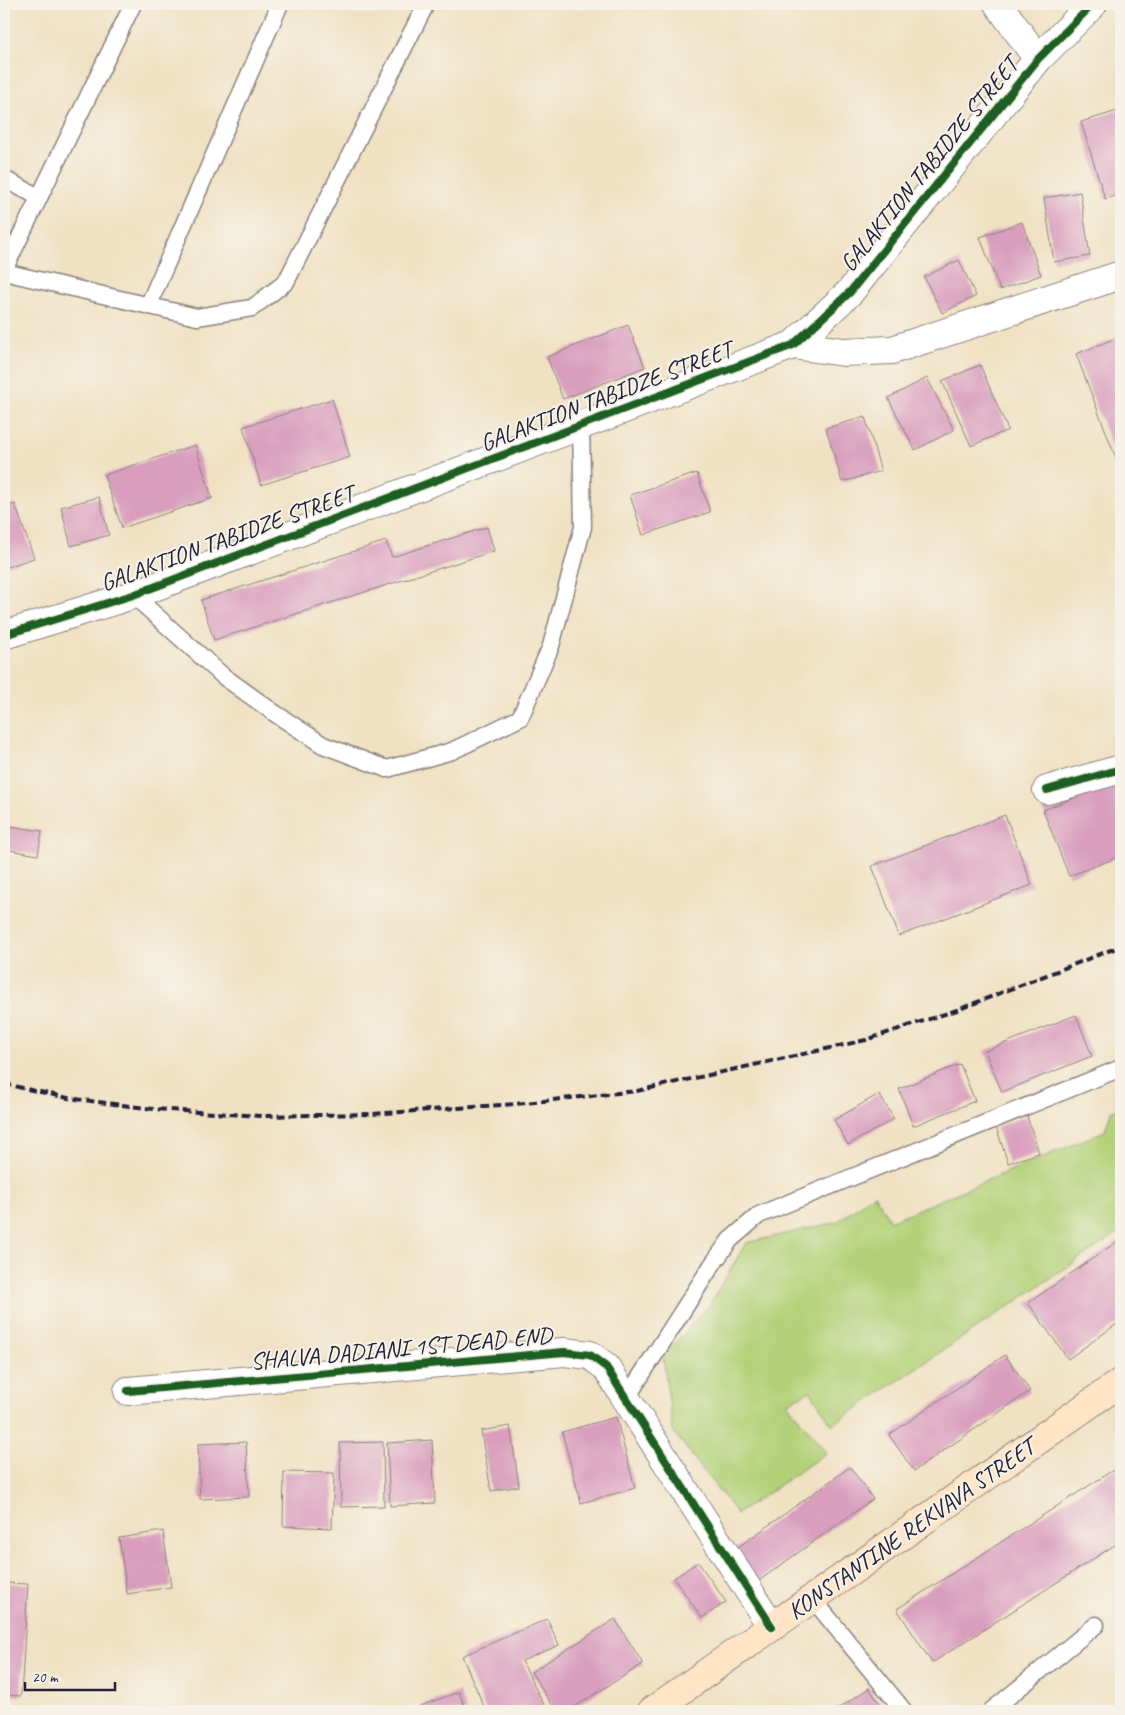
<svg xmlns="http://www.w3.org/2000/svg" width="1125" height="1715" viewBox="0 0 1125 1715" font-family="Caveat,sans-serif">
<style>
.green{fill:#b2d178;stroke:#6a7a5a}
.building{fill:#d99ebe}
.lines{fill:none;stroke-linecap:round;stroke-linejoin:round}
.lane-casing{stroke:#89827f;stroke-width:19}
.street-casing{stroke:#89827f;stroke-width:30}
.secondary-casing{stroke:#89827f;stroke-width:30}
.lane{stroke:#fff;stroke-width:16}
.street{stroke:#fff;stroke-width:28}
.secondary{stroke:#ffe4c6;stroke-width:28}
.rail{stroke:#22223b;stroke-width:4;stroke-dasharray:8 4;stroke-linecap:butt}
.cycleway-casing{stroke:#f7f3e8;stroke-width:11}
.cycleway{stroke:#1b5e20;stroke-width:8}
.labels{text-anchor:middle;stroke-width:4;stroke-linejoin:round;paint-order:stroke}
.street-label{font-size:24px;fill:#22223b;stroke:#f7f3e8}
</style>
<rect width="100%" height="100%" fill="#f7f3e8"/>
<filter id="ink" filterUnits="userSpaceOnUse"><feTurbulence type="fractalNoise" baseFrequency=".02" numOctaves="2"/><feDisplacementMap in="SourceGraphic" scale="10" xChannelSelector="R" yChannelSelector="G"/><feConvolveMatrix kernelMatrix="1 2 1 2 8 2 1 2 1" color-interpolation-filters="sRGB"/></filter>
<filter id="wash" filterUnits="userSpaceOnUse"><feTurbulence type="fractalNoise" baseFrequency=".0096" numOctaves="4" result="noise"/><feDisplacementMap in="SourceGraphic" scale="20" xChannelSelector="R" yChannelSelector="G"/><feGaussianBlur stdDeviation="1.12" result="paint"/><feColorMatrix in="noise" values="0 0 0 0 0 0 0 0 0 0 0 0 0 0 0 0 0 1.4 0 .05"/><feComposite in="paint" operator="in"/></filter>
<g filter="url(#wash)">
<rect width="100%" height="100%" fill="#f0e1c3"/>
<path class="green" d="M1121,1108V1231L832,1425L810,1391L787,1403L826,1453L737,1514L673,1431L663,1357L710,1304L746,1243L837,1222L874,1194L890,1221L1105,1131L1111,1111Z"/>
<g id="blocks">
<path class="building" d="M1121,110V194L1105,199L1081,122Z
M1080,192L1090,256L1054,262L1044,198Z
M1022,222L1041,275L1000,290L980,237Z
M959,260L976,296L942,313L924,277Z
M628,325L645,367L563,399L547,357Z
M1121,336V471L1076,354Z
M980,365L1008,430L971,446L942,381Z
M927,378L954,430L915,450L888,398Z
M332,399L350,457L261,485L243,427Z
M865,417L881,471L842,482L826,428Z
M195,445L212,498L122,528L104,475Z
M697,473L710,512L643,535L630,495Z
M99,497L109,535L71,546L61,507Z
M15,504L34,558L4,568V507Z
M487,527L494,551L214,640L201,600L386,541L392,557Z
M1121,780V856L1069,876L1043,810Z
M1005,815L1032,885L899,936L872,866Z
M4,825L42,831L38,855L4,849Z
M1076,1015L1092,1056L1002,1092L985,1051Z
M960,1064L975,1101L913,1126L899,1089Z
M879,1094L894,1119L848,1145L834,1120Z
M1027,1116L1039,1153L1008,1163L996,1127Z
M1121,1239V1321L1068,1359L1028,1303Z
M1005,1355L1030,1391L914,1471L889,1435Z
M616,1417L635,1488L581,1503L562,1432Z
M510,1426L519,1486L491,1491L481,1431Z
M432,1440L435,1503L390,1506L387,1443Z
M246,1442L249,1497L200,1499L198,1444Z
M383,1442L384,1506L341,1507L340,1443Z
M1121,1465V1541L932,1663L897,1609Z
M850,1467L873,1499L753,1585L730,1553Z
M284,1472L334,1473L332,1528L283,1526Z
M163,1531L171,1587L127,1594L119,1538Z
M698,1562L726,1602L702,1618L674,1578Z
M4,1583L28,1584L21,1696L4,1695Z
M547,1619L559,1645L522,1661L547,1711H486L462,1656Z
M615,1619L643,1664L568,1711H556L531,1672Z
M869,1688L885,1711H835Z
M459,1692L466,1711H422L420,1706Z"/>
</g>
</g>
<g filter="url(#ink)">
<use href="#blocks" fill-opacity="0" stroke="#89827f" stroke-width="1"/>
<g class="lines">
<g class="lane-casing">
<path id="lane" d="M4,179L39,197
M4,270L133,4
M4,272L197,317L252,308L286,282L426,4
M148,306L280,4
M133,595L223,676L273,712L323,745L387,769L452,751L520,718L551,646L583,527L581,425
M626,1399L712,1265L730,1240L759,1215L1121,1068
M813,1599L904,1711
M991,1711L1096,1625"/>
</g>
<g class="street-casing">
<path id="street" d="M998,4L1038,59
M793,345L844,352L892,350L1121,275
M4,635L133,595L793,345L850,292L1038,59L1093,4
M1047,790L1121,769
M128,1391L564,1352L590,1355L606,1367L772,1627"/>
</g>
<g class="secondary-casing">
<path id="secondary" d="M652,1711L1121,1382"/>
</g>
<use href="#lane" class="lane"/>
<use href="#street" class="street"/>
<use href="#secondary" class="secondary"/>
<path class="rail" d="M4,1084L68,1098L153,1109L260,1116L372,1114L515,1104L637,1091L866,1040L957,1010L1121,946"/>
<g class="cycleway-casing">
<path id="cycleway" d="M4,635L133,595L793,345L850,292L1038,59L1093,4
M1047,790L1121,769
M128,1391L564,1352L590,1355L606,1367L772,1627"/>
</g>
<use href="#cycleway" class="cycleway"/>
</g>
</g>
<g class="labels">
<g class="street-label">
<text transform="translate(929 164) rotate(-51)" y="8">GALAKTION TABIDZE STREET</text>
<text transform="translate(606 396) rotate(-21)" y="8">GALAKTION TABIDZE STREET</text>
<text transform="translate(227 538) rotate(-20)" y="8">GALAKTION TABIDZE STREET</text>
<text transform="translate(401 1348) rotate(-5)" y="8">SHALVA DADIANI 1ST DEAD END</text>
<text transform="translate(911 1529) rotate(-35)" y="8">KONSTANTINE REKVAVA STREET</text>
</g>
</g>
<rect width="1125" height="1715" fill="none" stroke="#f7f3e8" stroke-width="20"/>
<path d="M25 1682v8h90v-8" fill="none" stroke="#22223b" stroke-width="2.5"/>
<text x="32" y="1682" font-size="15" fill="#22223b" stroke="#f7f3e8" stroke-width="4" paint-order="stroke">20 m</text>
</svg>
